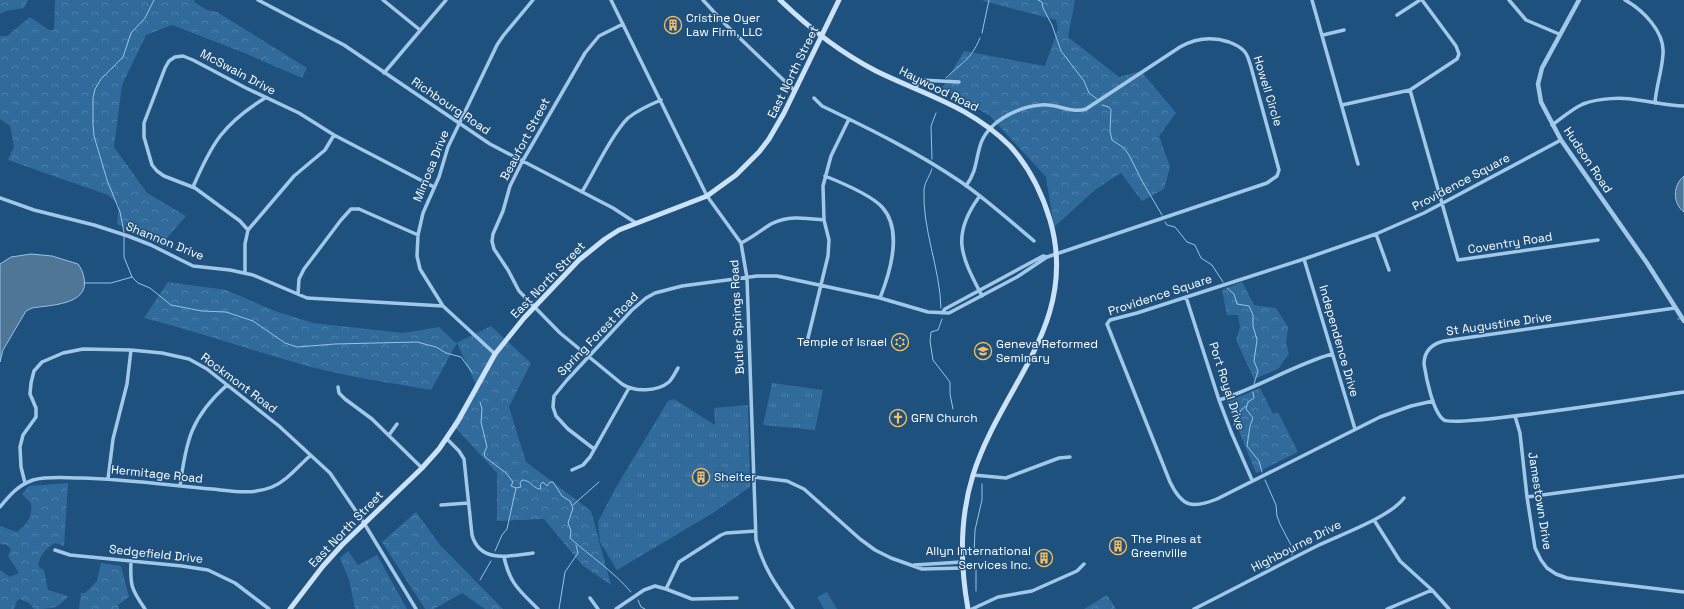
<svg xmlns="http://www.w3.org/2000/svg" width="1684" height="609" viewBox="0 0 1684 609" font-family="'Space Grotesk',sans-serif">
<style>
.grass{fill:#316b9c}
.forest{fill:url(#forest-crowns)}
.park{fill:url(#park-tufts)}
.water{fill:#507697;stroke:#95c4e9}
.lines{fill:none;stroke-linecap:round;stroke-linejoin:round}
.stream{stroke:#95c4e9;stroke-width:1}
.minor{stroke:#a2c8e8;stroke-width:3.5}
.tertiary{stroke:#a2c8e8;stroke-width:4.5}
.secondary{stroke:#cce2f6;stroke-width:5}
.labels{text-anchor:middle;stroke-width:3;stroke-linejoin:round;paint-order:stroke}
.poi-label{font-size:12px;fill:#fff;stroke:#1e517e;text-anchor:start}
.street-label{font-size:12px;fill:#fff;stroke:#1e517e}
</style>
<defs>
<pattern id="forest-crowns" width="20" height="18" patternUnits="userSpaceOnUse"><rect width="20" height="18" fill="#316b9c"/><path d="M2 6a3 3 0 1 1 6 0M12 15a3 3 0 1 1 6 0" fill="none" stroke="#5081ab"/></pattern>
<pattern id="park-tufts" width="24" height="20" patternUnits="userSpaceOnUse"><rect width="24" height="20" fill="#316b9c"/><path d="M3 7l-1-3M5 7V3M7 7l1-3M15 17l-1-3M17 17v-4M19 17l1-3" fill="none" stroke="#5081ab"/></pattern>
</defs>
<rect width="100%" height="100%" fill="#1e517e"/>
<path class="grass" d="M827,592L837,609H824L817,597Z"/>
<path class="forest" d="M0,0H28L24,8L6,11L0,14Z
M55,0H194V2L207,10L217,12L307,68L302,78L242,52L172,25L146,35L122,85L114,147L147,193L186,216L161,245L117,224L119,205L108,195L8,160L14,147L10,126L0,119V36H7L30,17L49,30H54Z
M984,0H1075L1068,37L1119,77L1141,71L1176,113L1159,136L1170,167L1164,189L1142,201L1121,173L1096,189L1054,227L1046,177L990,116L942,88L964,51L1045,66L1058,29L1056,20L983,1Z
M168,282L226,290L275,311L313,323L403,333L439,327L456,343L491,326L531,363L509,407L526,462L591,511L611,585L582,565L544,519L497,521V473L452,424L476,385L457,343L431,390C391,383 350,377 311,367C255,352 200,332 144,318Z
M1242,282L1254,305L1276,308L1288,327L1286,343L1289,354L1278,369L1254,379L1236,340L1240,327L1238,315H1227L1222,290Z
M1260,388L1273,414L1278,412L1298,452L1256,473L1227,402Z
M68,483L64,546L55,543C45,549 40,555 38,566L44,570L48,590L68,596C59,609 50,609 34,609L29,603L20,599L17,601L14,609H0V570L10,577L19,573L8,556L11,549L7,545L0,544V526L17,532C28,524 33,516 31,503L22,494L29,486Z
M416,512L440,545L503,609H485L462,593L434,609H425L382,542Z
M348,551L358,565L377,555L407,609H355L349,580L340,558Z
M101,563L121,566L129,597L118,605L119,609H79L81,593H85L97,581Z
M1107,595L1116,609H1084Z"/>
<path class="park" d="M772,383L823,390L815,430L763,425Z
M674,399L715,425L714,408L748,405L750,487L713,513L617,570L600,542L598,522L615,489L668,401Z"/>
<path class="water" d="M1684,176V212C1672,203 1673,185 1684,176Z
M31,254L52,256L78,264C81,268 83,272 84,278C90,305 50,305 32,308L26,311L3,350L0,362V264L11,257Z"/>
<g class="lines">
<path class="stream" d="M1038,0L1042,2L1043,8L1052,25L1061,51L1084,81L1089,93L1097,99
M982,33L989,0
M946,78C962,62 971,60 980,38
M1102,105L1109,107L1111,110L1110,131L1112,140L1124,148L1129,155L1142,181L1162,215
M932,159L931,126L936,113
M932,169C930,176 925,181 924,189C922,229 940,268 941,308
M1165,222L1167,225L1175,227L1187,242L1195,245L1201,258L1212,265L1223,282
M124,232L120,212L107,180L94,136L93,125V98L95,89L101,79L123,57L131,33L145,18L154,0
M124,235V257L132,277L138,283L150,288L171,305L202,311L226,312L253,321L285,343L297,347L335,344L417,342L436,347L446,353L461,357L472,372
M84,283H111L132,277
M1227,288L1234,294L1237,304L1249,306L1253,315V326L1257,340L1254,361L1258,371L1254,384
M942,319L938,330L931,332L930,341L933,360L950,382V394L953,409
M1678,319H1679
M1253,392L1254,398L1248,402L1246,409L1253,418L1250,426L1247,446L1259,461L1262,472
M480,402L482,409L481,422L487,447L484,453L485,457L506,473L513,482L511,486L516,488L521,487L520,483L522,480C530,480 532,487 539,489H541L540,485L543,482L547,486L550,482H553L562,496L570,501L573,508L568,523L571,531L570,538C590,556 613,571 631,592
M1234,425L1241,410L1246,406
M1265,480L1276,505L1277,516L1280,524L1293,549L1292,555
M573,505L599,482
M495,551L502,535L507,529L516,488
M974,555L975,530L982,500V484
M480,580L491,561
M976,591V570
M638,600L641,607L645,609
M559,609L565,572L578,553L576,545"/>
<path class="minor" d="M258,0L344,45L490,144L613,208L636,223
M383,0L420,30
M611,0L707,196L741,243L747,278L756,540C764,569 776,585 793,609
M703,0L725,24L795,91
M1312,0L1358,164
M1509,0L1526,20L1559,34
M1625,0C1643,10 1665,32 1663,54C1662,71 1656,87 1655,103
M1397,15L1420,0
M623,24L599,36L585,53L522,162L510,186L503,211L493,234L492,241L494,249L508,270L519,291L560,333L622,384C634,392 657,392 669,382C673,378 675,373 678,368
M1323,35L1344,30
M384,73L446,0
M915,88L921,80L959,82
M1410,90L1458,260L1598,240
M814,98L822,106C870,129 917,152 961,182C986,199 1010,221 1034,241
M1342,105L1410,90L1457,59L1459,54L1456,46L1422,0
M1552,125C1562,118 1572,109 1583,104C1599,98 1622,97 1638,100C1654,102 1668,106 1684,106
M825,176C840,182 871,195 882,207C903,230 890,273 880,298
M193,187C212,143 223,124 265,98
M582,192C594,172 612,134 628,118C638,110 649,105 661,100
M979,197C950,237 962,257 982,296
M0,198L34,210L94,225L128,236L151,245L193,266L230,270L253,275L307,298L443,306L495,354
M248,230L240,221L195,188L164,176L157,171L152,165L144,137V123L165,68L169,61L175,57L183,56L193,60L246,88L299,113L334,135L434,187
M1376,234L1389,270
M741,243C752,238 761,230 771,224C788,215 806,218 824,220
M1304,259L1355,429
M245,273V244L248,230L294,176L325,150L334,135
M298,294L299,279L304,269L341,220L351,209H359L418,235
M1186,297L1219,400L1232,434L1252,480
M443,306L420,269L417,256L418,235L423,213L439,177L448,147L497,45L503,36L533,0
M1675,308L1444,341C1432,344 1424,351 1424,364C1426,377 1433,413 1444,420C1456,428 1655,396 1684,392
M942,313L945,309L1043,256L1047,257L1056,254L1267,183L1277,176L1279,170L1251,67C1249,61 1248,54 1243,50C1239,46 1234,44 1229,42C1211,36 1196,38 1180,47L1086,109C1071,114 1056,103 1041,105C1017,107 987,122 980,146C975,163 977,170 966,186
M807,342L828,256L829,240L824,220L823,186L831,156L849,119
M338,387L339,393L345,399L372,419L422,468
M1219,400C1258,388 1293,365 1332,354
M1433,401L1411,406L1380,417L1217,499C1192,509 1182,507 1170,482L1107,324L1110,320L1137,313L1304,259L1376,234L1424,213L1561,140
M1515,416L1520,433L1527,497L1535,548L1541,560L1547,568L1556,574L1567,578L1684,592
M389,435L397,424
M447,439L459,451L464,459L472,535C480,564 511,556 533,553
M594,449L568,429L556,416L553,407L554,396L567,380L632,310L646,298L655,293L682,286L757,276H777L880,298L928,312L949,313L1017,277L1047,257
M572,470L583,465L590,457L629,388
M973,475L1006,478L1059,458L1070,457
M754,477L787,481L804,489L860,539L875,550L891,558L922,569L962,568
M108,479L113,439L127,384L131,350
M25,483L21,467L20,447L23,435L36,417V408L30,394L31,383L34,371L42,362L63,353L83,349L131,350L162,353L189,359L207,369L279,426L330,473L364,523L416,609
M180,486C186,441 191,417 227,385
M1527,497L1684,476
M441,505L468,503
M0,507C9,496 18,485 33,480C48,476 65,478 81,478C125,479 168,485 212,489C232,491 253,495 272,487C287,481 298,466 310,456
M1374,520L1400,561L1432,590L1449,609
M55,550L70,555L182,566L208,570L235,583L269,609
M504,557C510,584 519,590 538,609
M131,561C130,585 131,589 145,609
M914,565L962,562
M666,589L679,562L721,535L726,533L756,531
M590,598L598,609
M616,609L644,590L655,586L666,589L692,599L737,598
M972,609L998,597L1032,591L1077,571L1084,564
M1194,609C1236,588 1277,566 1319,545C1342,534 1390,517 1404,498
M1387,609L1432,590"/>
<path class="tertiary" d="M1579,0L1542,68L1538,84L1541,102L1561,140L1647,263L1684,321"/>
<path class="secondary" d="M780,0C809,28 841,53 876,71C925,95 970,106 1010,146C1029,167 1042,193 1050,220C1080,323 1001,386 973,475C959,520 960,564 968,609
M290,609L323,566L342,545L422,468L439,449L458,421L495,354L524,318L579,260L605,239L619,230L707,196L736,175L759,152L769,139L784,113L839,0"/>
</g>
<defs>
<g id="building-ring" transform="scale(0.9)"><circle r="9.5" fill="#1e517e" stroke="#f6bd61" stroke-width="1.5"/><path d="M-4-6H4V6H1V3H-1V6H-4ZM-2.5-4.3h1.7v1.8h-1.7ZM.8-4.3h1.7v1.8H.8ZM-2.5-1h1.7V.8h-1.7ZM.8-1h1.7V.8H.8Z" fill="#f6bd61"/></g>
<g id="synagogue-ring" transform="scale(0.9)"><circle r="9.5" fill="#1e517e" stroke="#f6bd61" stroke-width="1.5"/><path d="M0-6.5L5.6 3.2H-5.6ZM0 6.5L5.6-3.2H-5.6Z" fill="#f6bd61"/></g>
<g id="university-ring" transform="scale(0.9)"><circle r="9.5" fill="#1e517e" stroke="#f6bd61" stroke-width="1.5"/><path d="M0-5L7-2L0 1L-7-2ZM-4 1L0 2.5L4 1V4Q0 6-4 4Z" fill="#f6bd61"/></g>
<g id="church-ring" transform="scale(0.9)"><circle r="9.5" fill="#1e517e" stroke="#f6bd61" stroke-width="1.5"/><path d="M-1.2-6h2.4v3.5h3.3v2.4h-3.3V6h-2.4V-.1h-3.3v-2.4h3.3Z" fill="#f6bd61"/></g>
</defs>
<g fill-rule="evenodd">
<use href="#building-ring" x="673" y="25"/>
<use href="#synagogue-ring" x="900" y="342"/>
<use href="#university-ring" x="983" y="351"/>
<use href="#church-ring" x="898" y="418"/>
<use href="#building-ring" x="701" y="477"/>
<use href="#building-ring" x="1118" y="546"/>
<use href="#building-ring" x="1044" y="558"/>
</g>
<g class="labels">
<g class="poi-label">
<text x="686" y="22">Cristine Oyer<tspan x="686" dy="14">Law Firm, LLC</tspan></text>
<text x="887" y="346" text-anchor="end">Temple of Israel</text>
<text x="996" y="348">Geneva Reformed<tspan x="996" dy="14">Seminary</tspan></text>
<text x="911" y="422">GFN Church</text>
<text x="714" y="481">Shelter</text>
<text x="1131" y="543">The Pines at<tspan x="1131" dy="14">Greenville</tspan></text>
<text x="1031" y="555" text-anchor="end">Allyn International<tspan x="1031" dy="14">Services Inc.</tspan></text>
</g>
<g class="street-label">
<text transform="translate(238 72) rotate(28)" y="4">McSwain Drive</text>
<text transform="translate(793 72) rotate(-64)" y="4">East North Street</text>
<text transform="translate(939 89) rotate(26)" y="4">Haywood Road</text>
<text transform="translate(1268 91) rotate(73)" y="4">Howell Circle</text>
<text transform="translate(451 106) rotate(34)" y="4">Richbourg Road</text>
<text transform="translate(525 139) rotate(-62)" y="4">Beaufort Street</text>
<text transform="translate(1588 160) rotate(56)" y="4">Hudson Road</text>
<text transform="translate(431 166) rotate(-68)" y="4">Mimosa Drive</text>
<text transform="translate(1461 182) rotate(-28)" y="4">Providence Square</text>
<text transform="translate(165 241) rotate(22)" y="4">Shannon Drive</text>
<text transform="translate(1510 243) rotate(-9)" y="4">Coventry Road</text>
<text transform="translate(548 280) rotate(-46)" y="4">East North Street</text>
<text transform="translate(1160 295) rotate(-18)" y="4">Providence Square</text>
<text transform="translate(737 317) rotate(-93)" y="4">Butler Springs Road</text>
<text transform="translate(1499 324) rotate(-8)" y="4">St Augustine Drive</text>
<text transform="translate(598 334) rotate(-46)" y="4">Spring Forest Road</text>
<text transform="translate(1339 341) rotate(74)" y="4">Independence Drive</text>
<text transform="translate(239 383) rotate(37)" y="4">Rockmont Road</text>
<text transform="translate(1227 386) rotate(72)" y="4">Port Royal Drive</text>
<text transform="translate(157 474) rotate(6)" y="4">Hermitage Road</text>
<text transform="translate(1540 501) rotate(81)" y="4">Jamestown Drive</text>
<text transform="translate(346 529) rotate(-46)" y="4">East North Street</text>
<text transform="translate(1296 546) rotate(-27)" y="4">Highbourne Drive</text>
<text transform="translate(156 554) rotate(6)" y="4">Sedgefield Drive</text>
</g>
</g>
</svg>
